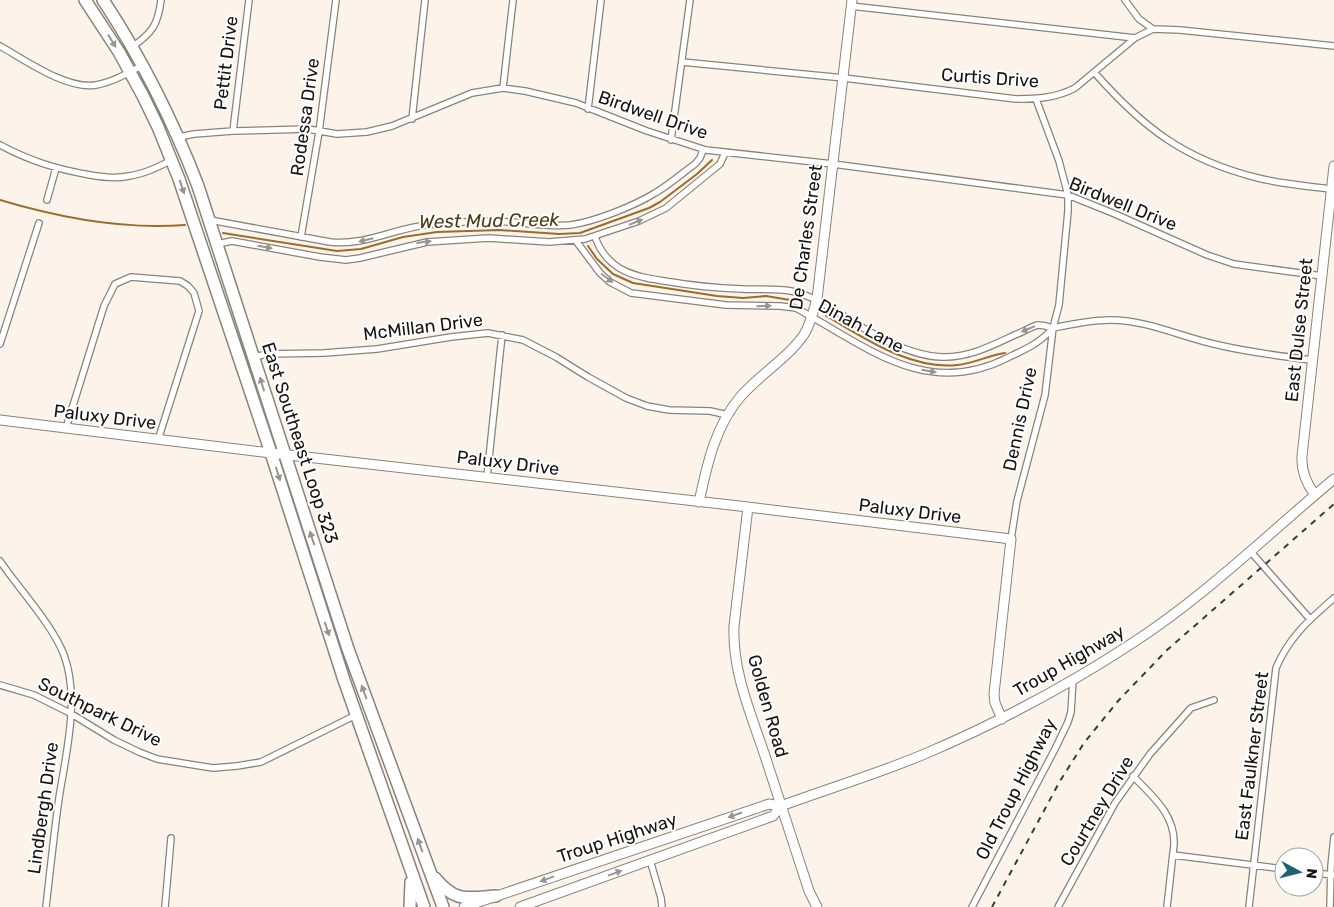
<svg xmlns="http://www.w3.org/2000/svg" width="1334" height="907" viewBox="0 0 1334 907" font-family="Rubik,sans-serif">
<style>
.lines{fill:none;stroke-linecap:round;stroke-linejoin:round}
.stream{stroke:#996d2b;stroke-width:2}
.street-casing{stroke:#8a837a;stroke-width:8}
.secondary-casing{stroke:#8a837a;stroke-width:11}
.primary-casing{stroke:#8a837a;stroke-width:11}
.highway-casing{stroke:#8a837a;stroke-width:14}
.street{stroke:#fff;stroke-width:5.5}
.secondary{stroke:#fff;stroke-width:9}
.primary{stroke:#fff;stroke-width:9}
.highway{stroke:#fff;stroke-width:11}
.rail{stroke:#3e3a36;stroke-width:2;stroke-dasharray:6 6;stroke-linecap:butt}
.oneway{fill:#969593}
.labels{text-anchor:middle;stroke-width:4;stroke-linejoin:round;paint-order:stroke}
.street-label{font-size:18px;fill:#161310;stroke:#fff}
.water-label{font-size:19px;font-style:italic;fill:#543a14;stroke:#fff}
</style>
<rect width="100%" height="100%" fill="#fcf4ea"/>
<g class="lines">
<path class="stream" d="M0,200C60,218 122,230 185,225
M223,233L337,251L361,249L403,237L437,232L499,230L559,234L580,233L649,208L660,202L697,174L712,160
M588,246L597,259L613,274L633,283L717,296L743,298L766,296L796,301
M826,316C865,338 910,370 957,365C974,364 988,355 1005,353"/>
<g class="street-casing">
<path id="street" d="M1125,0L1139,19L1153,29
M851,6L1135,38
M0,46C25,60 67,90 96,85C113,82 128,73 143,65
M132,47C152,33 158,25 161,0
M682,62L844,78L1016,99C1037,99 1056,98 1075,88L1135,38L1153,29L1180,30L1334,46
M1094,72C1143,128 1185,160 1258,178C1282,184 1307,186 1331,189
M503,88L513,0
M588,109L601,0
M412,119L425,0
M233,131L249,0
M179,137L194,134L233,131L308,129L337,134L367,132L392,126L472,93L503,88L525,91L576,103L647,131L706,150L833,164L1068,195L1115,214L1207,255L1234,264L1322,276
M671,140L690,0
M0,145C30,161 56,169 90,175C103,177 116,179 129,176C144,174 158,167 172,160
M47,200L56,168
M210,220L330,242C363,246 393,229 426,225C453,222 482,220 509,222C529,223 549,227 570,225C594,222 634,206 655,193C669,185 681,174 695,164L700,158L703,150
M301,237L319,132L336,0
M576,241L600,273L610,282L631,293L726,305L780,306L796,308C866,346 926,400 1009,357C1026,349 1040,343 1053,328C1049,327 1043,325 1038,325C1032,326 1023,332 1017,334C993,345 969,358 942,357C907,356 871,333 842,315C826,305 810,295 791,291C775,288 759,290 742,289C718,288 694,286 671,282C637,277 608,273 595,237
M217,244L232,241L320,257L346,260L360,258L427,242L489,238L549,242L585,239L639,221L666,208L720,164L725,153
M1053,328C1072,324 1090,320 1110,320C1146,320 1179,336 1214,344C1246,352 1279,356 1312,360
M0,344L39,223
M254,357L267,354L324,353L377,349L451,337L488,333L523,340L556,357L588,377L626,398L647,406L669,410L710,411L728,415
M66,428L104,306L115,284L131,277L180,281L188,286L194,293L199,311L158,440
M487,477L502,335
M1011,539L1017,501L1045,395L1053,328L1059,305L1068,211V195L1059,161L1036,99
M1251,552L1310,619
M0,561C19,589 52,624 64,655C80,698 66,754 59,798C54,834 50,871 46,907
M0,685L34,695L70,713L114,740L139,752L157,759L213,768L237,766L261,762L356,715
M1133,776C1152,796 1175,814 1174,844L1167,907
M1173,855L1284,869
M650,860L661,898L662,907
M1314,873L1334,875
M165,907L171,838
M972,907L1055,749L1068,722L1071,712L1073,680
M1058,907L1115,803L1150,754L1191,708L1214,700
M1249,907L1276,668C1289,637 1309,620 1334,598
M1330,907L1331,866L1334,837"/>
</g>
<g class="secondary-casing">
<path id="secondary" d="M0,420L271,453L748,507L1011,539L994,694L995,703L1002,719
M1315,495C1306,483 1301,471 1302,456L1334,166
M699,502C707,465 715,426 741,396C758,376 797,351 807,329C811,320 814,309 817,299L852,0
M748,507L734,626C732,671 751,714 765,756C780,801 794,846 809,891L817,907"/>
</g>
<g class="primary-casing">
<path id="primary" d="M464,907L769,804L781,806C830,788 880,773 927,753C999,722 1069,685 1134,642C1206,595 1268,534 1334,479
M520,907L773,816L781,806"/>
</g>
<g class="highway-casing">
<path id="highway" d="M85,0L119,52L143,96L158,127L179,179L271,453L344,680L424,907
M103,0C142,59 173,121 198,186L348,649L443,907
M435,878C456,903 466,898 496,896
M410,907L411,882"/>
</g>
<use href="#street" class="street"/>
<use href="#secondary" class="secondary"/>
<use href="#primary" class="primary"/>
<use href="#highway" class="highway"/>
<path class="rail" d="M992,907L1060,781L1084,743L1118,701L1167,650L1334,504"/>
</g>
<defs><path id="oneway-solid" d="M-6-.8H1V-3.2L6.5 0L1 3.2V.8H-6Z" transform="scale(1.25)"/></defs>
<g class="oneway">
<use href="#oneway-solid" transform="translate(112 41) rotate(58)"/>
<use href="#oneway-solid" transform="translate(182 187) rotate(71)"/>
<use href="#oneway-solid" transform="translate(636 222) rotate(-22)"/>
<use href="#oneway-solid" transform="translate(366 240) rotate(167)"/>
<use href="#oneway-solid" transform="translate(424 242) rotate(-7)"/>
<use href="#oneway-solid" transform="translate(265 247) rotate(10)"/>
<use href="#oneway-solid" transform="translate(607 278) rotate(37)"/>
<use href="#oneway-solid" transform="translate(764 306) rotate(-1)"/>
<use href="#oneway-solid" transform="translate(1028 329) rotate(157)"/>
<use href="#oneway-solid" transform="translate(929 371) rotate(10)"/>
<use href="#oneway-solid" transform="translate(262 384) rotate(-107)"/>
<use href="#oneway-solid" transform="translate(278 474) rotate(73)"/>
<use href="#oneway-solid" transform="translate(312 538) rotate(-109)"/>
<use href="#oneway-solid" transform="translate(327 629) rotate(72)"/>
<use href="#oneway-solid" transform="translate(364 692) rotate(-110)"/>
<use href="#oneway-solid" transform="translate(735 815) rotate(161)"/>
<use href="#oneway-solid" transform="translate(420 845) rotate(-110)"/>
<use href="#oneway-solid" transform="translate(615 873) rotate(-20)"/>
<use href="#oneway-solid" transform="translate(547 879) rotate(160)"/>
</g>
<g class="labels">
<g class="street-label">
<text transform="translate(226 63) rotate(-83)" y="6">Pettit Drive</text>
<text transform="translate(990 78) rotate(4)" y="6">Curtis Drive</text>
<text transform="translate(653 115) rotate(19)" y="6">Birdwell Drive</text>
<text transform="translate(305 117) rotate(-82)" y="6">Rodessa Drive</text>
<text transform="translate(1123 204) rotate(22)" y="6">Birdwell Drive</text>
<text transform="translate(806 237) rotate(-82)" y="6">De Charles Street</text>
<text transform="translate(861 326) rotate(28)" y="6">Dinah Lane</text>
<text transform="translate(423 327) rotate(-7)" y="6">McMillan Drive</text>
<text transform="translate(1299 330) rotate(-84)" y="6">East Dulse Street</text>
<text transform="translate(105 417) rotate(7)" y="6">Paluxy Drive</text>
<text transform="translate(1020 419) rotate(-78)" y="6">Dennis Drive</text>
<text transform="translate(300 443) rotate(72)" y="6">East Southeast Loop 323</text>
<text transform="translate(508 463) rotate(7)" y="6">Paluxy Drive</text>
<text transform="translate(910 511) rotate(7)" y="6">Paluxy Drive</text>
<text transform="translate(1069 661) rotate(-30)" y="6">Troup Highway</text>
<text transform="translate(768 706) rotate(74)" y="6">Golden Road</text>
<text transform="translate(100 712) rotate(26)" y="6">Southpark Drive</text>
<text transform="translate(1252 756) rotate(-83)" y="6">East Faulkner Street</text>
<text transform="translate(1016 789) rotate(-63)" y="6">Old Troup Highway</text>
<text transform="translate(43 808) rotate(-82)" y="6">Lindbergh Drive</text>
<text transform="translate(1097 811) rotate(-59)" y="6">Courtney Drive</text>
<text transform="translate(617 838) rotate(-18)" y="6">Troup Highway</text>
</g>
<g class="water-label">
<text transform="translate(489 220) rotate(-1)" y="7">West Mud Creek</text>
</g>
</g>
<g transform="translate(1299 872) rotate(97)"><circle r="24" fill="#ffffff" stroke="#a2a19f"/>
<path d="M0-4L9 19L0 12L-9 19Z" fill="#1e6374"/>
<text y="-8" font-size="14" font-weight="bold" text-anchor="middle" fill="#161310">N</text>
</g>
</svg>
